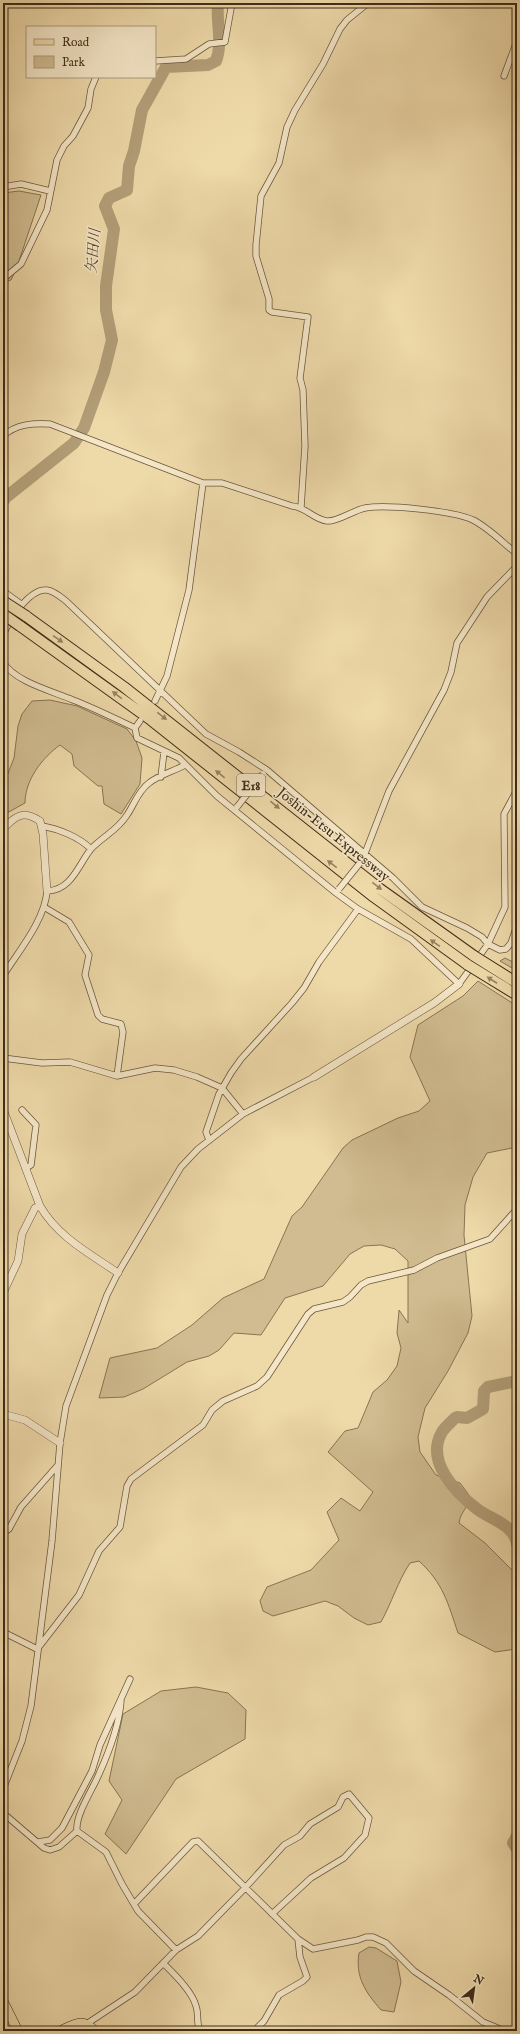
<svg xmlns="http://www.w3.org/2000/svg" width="520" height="2034" viewBox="0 0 520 2034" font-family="'IM FELL English','Noto Serif JP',serif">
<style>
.green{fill:#d0bc90;stroke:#887454}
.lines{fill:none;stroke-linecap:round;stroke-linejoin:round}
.river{stroke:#b29e78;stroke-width:12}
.minor-casing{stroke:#6b573c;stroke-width:7}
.tertiary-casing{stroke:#6b573c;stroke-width:8}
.primary-casing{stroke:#3f2c18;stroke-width:10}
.motorway-casing{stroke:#3f2c18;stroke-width:12}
.minor{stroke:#f4e6c7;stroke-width:5.5}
.tertiary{stroke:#f4e6c7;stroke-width:7}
.primary{stroke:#eed9a9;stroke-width:9}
.motorway{stroke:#eed9a9;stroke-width:10}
.minor-bridge-casing{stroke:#6b573c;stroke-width:7;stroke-linecap:butt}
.motorway-bridge-casing{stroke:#3f2c18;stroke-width:12;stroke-linecap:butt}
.minor-bridge{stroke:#f4e6c7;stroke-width:5.5}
.motorway-bridge{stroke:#eed9a9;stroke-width:10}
.oneway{fill:#968260}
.labels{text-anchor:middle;stroke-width:3;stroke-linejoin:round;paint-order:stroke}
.shield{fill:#f4e6c7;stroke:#75644c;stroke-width:1}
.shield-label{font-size:13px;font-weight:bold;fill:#3f2c18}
.street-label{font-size:14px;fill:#3f2c18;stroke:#f4e6c7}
.water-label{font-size:15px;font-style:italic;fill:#5c4830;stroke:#f4e6c7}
</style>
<rect width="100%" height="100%" fill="#eed9a9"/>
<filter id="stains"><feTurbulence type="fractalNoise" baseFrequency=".005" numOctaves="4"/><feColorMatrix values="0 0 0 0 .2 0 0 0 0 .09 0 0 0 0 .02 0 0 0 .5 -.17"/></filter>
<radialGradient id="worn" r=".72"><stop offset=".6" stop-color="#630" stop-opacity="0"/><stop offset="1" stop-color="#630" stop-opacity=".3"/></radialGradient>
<path class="green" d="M19,191L41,195L17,267L11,280L3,283V193Z
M50,700L77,706L127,729L136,741L142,758L140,784L121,814L104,804L102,786H98L74,766L72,754L60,745C42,758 25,780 25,803L7,813L3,818V786L14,758L18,726L22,714L32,701Z
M505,958L517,964V971L500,961Z
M478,981L517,1006V1147L487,1153L473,1177L465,1205L464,1235L472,1316L468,1333L448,1371L425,1408L418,1437L420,1452L436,1475L460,1483L469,1495C469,1509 461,1510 459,1523L485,1543L517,1575V1649L495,1652L458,1633C448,1603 443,1583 419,1561L410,1563C398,1581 392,1602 381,1622L368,1625L354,1618L338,1606L325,1601L273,1616L263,1611L260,1601L267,1587L311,1570L339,1540L327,1512L341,1498L360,1511L373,1492L328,1452L345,1431L358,1428L373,1392L387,1380L397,1366L401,1348L397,1333L399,1310L408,1323V1261L395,1249L381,1245L364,1246L350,1254L323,1286L285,1298L261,1335L234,1333L219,1350L209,1356L187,1362L143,1389L124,1397L99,1398L110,1358L157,1348L192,1325L223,1298L264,1279L292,1216L302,1207L343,1148L352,1140L398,1118L419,1111L430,1101L410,1057L418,1025L463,996Z
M196,1687L228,1693L246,1710L245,1739L176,1779L126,1854L105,1834L122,1800L109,1781L123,1714L161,1691Z
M369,1947L376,1948L397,1961L401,1982L394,2012L381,2010C366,1993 355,1977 359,1953Z"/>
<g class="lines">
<path class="river" d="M3,502L5,498L74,443L84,428L104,372L112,340L106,310V286L114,229L105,206L109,198L127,190L129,166L134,151L142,110L166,67L208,65L216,61C223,43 216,22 218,3
M517,1381L488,1387L484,1391L483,1409L467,1418L457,1417L455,1418C451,1422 445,1427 442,1432C425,1461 455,1492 477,1509C490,1519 515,1525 517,1544
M517,1836L513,1843L517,1849"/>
<g class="minor-casing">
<path id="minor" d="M155,61L186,59L209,44L225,42L232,3
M504,76L517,41
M3,187L21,184L50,191
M3,279L21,264L47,210L57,160L64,146L73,136L88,108L91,89L96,77
M3,436C16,424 33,423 50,424L203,483H222L292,506C306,507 313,519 327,521C337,522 354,510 365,508C387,504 453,511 473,520C489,528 503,543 517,554
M301,507L305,446L303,390L300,378L308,317L272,312L269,310V299L256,256V245L261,196L279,163L287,127L295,110L323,64L340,29L347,20L368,3
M3,591L21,604
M3,635C9,621 29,588 47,590C54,591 61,597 66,601L206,734L239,752L267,770L393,878L422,907L467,928L482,937L488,944L500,950L506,949L511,943L517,925
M3,662C15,682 52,691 73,700C94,708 114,718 135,728
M155,701L167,676L189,590L203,483
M140,721L135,728L137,738L179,758L217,796L336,893L358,909L411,939L459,984L488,944L505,907L504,814L517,790
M161,777L164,752
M42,826C59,829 79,837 91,849
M364,856L389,791L444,690L451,672L457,643L487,597L517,566
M44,907L69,922L89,955L85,975L98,1015L102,1019L121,1024L123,1032L117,1076
M3,976C18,952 45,920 47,891C72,890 78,865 91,849C102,837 118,830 127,815C134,805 138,791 149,783C159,775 174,771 185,765
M3,1058L42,1063L70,1062L117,1076L155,1068L174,1070L197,1077L222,1088L243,1114
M22,1110L36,1125L31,1165L26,1168
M209,1140L206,1132L219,1094L231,1073L241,1059L292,1003L304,988L319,962L358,909
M3,1533L9,1529L21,1507L58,1465
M3,1632L37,1649
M38,1648L79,1595L99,1551L120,1527L127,1486L131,1479L203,1425L212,1410L223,1401L257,1386L267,1377L308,1314L314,1309L343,1302L350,1297L361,1285L368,1281L414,1270L437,1258L490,1239L517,1209
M121,1701C119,1726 109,1752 99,1774C93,1789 75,1815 77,1831L106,1852L122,1884L138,1911L176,1950
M3,1789L22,1741L31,1706L52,1541L60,1443L66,1406L107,1295L118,1273L181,1167L198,1149L243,1114L314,1077
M3,1813L44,1848L50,1850L59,1847L77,1831
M38,1842L50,1840L62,1828L92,1771L100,1745L130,1679
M134,1904L193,1842L198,1841L298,1939L313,1949L358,1940L366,1937H373L386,1943L414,1971L449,1995L483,2022L505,2031
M163,1963C174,1974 192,1991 196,2006C199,2015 196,2022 200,2031
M88,2023L135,1992L176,1950L198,1936L245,1888L284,1845L300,1836L310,1824L338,1807L343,1797L349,1794L369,1818L365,1835L344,1858L311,1878L272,1914
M254,2031L264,2021L279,1995L303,1981L307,1977L300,1957L298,1939
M512,2031L517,2028"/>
</g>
<g class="tertiary-casing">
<path id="tertiary" d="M7,825C19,813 26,812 40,821L43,834L47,891
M314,1077L434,1003L459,984
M3,1109L40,1206C58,1237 89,1253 118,1273
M3,1293L18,1261L22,1234L35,1208L40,1206
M3,1414L25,1420L60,1443"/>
</g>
<g class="primary-casing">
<path id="primary" d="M3,2001L18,2031
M60,2031C75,2024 82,2017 95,2031"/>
</g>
<g class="motorway-casing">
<path id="motorway" d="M26,616L124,687L380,889L474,956
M20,626L151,720L374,897L468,965"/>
</g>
<use href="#minor" class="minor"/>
<use href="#tertiary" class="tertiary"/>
<use href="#primary" class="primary"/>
<use href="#motorway" class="motorway"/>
<g class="minor-bridge-casing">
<path id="minor-bridge" d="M237,807L263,774
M339,889L364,858"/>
</g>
<g class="motorway-bridge-casing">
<path id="motorway-bridge" d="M3,601L26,616
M3,614L20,626
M474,956L517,983
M468,965L517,995"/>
</g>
<use href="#minor-bridge" class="minor-bridge"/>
<use href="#motorway-bridge" class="motorway-bridge"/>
</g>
<defs><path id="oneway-solid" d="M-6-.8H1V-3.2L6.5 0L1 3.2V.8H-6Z"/></defs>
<g class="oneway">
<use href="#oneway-solid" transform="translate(58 639) rotate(35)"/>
<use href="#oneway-solid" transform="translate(117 695) rotate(-143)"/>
<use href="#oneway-solid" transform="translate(162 716) rotate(38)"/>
<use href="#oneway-solid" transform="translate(220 774) rotate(-141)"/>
<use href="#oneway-solid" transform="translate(275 805) rotate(39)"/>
<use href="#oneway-solid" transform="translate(332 864) rotate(-142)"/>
<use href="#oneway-solid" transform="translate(377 886) rotate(38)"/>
<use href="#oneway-solid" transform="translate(435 943) rotate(-145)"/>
<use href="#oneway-solid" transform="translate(492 980) rotate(-147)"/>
</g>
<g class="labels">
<rect class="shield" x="237" y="774" width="28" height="22" rx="3"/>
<g class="shield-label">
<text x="251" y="790">E18</text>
</g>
<g class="street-label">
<text transform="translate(334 834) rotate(39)" y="5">Joshin-Etsu Expressway</text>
</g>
<g class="water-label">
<text transform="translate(93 251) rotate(-85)" y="5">矢田川</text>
</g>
</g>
<rect width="520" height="2034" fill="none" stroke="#eed9a9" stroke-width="16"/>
<rect x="4" y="4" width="512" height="2026" fill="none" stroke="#3f2c18" stroke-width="2"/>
<rect x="8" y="8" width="504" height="2018" fill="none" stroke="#3f2c18"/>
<rect x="26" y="26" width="130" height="52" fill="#f4e6c7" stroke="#ac9c81"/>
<rect x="34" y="39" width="20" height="6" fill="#eed9a9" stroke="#ac9c81"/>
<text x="62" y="46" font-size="12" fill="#3f2c18">Road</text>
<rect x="34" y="56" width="20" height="12" fill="#d0bc90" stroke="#ac9c81"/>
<text x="62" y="66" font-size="12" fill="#3f2c18">Park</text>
<g transform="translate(474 1988) rotate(29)" stroke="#f4e6c7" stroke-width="3" paint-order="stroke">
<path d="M0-3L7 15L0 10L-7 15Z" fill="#3f2c18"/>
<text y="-6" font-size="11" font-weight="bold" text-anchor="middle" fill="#3f2c18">N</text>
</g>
<rect width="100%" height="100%" filter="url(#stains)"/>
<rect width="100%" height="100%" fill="url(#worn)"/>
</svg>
